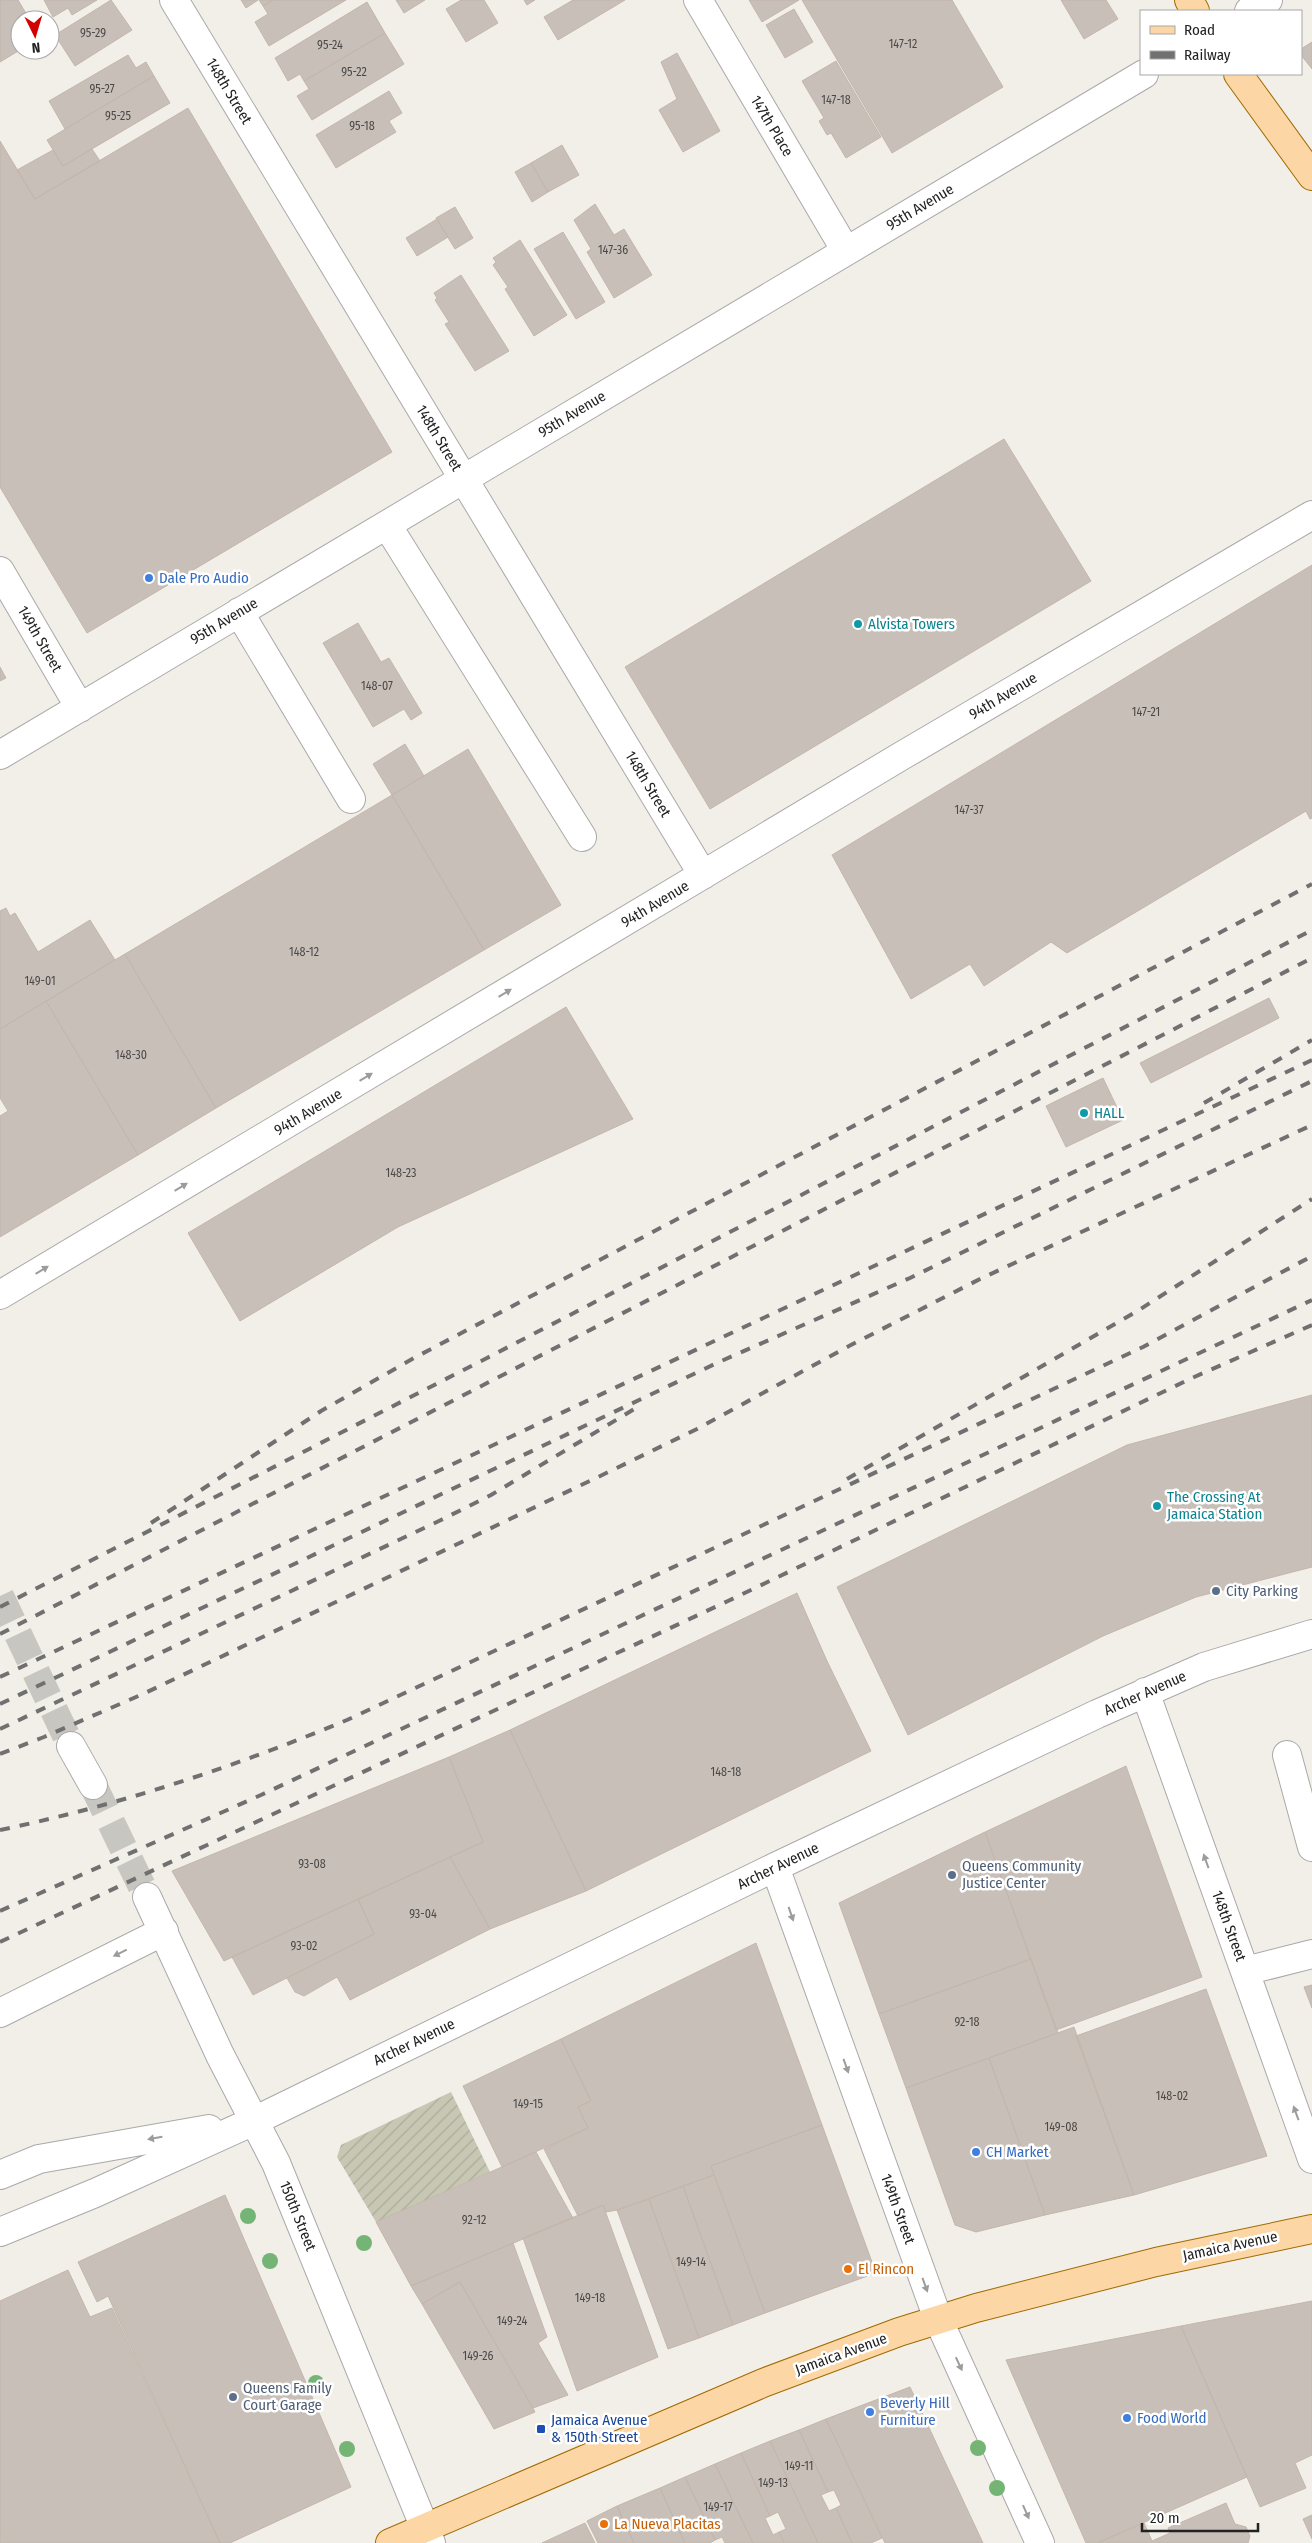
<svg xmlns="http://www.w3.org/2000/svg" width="1312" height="2543" viewBox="0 0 1312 2543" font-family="'Fira Sans Condensed',sans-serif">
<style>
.construction{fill:url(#construction-furrows)}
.building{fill:#c7bfb8;stroke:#c4b6ab}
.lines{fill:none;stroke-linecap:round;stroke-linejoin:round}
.minor-tunnel{stroke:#c8c6c1;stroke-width:28;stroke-dasharray:28 14;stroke-linecap:butt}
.minor-casing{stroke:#a9a9a9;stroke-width:30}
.major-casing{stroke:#a06b00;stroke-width:30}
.minor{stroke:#fff;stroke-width:28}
.major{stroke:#fcd6a4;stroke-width:28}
.rail{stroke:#707070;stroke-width:4;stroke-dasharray:10 10;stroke-linecap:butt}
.tree{fill:#74b475}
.oneway{fill:#9c9c9c}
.shop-dot{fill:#3f7fe0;stroke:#fff;stroke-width:2}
.culture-dot{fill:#0f9aa8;stroke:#fff;stroke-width:2}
.service-dot{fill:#5c6f8a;stroke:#fff;stroke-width:2}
.food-dot{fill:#e8710a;stroke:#fff;stroke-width:2}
.transit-dot{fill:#1a4fb4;stroke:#fff;stroke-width:2}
.labels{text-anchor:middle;stroke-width:5;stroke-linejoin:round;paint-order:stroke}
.number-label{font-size:12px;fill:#4b4948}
.street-label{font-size:15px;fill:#222;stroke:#fff}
.shop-label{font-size:15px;fill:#366cbe;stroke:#fff;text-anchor:start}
.culture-label{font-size:15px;fill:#0d838f;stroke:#fff;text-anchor:start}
.service-label{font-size:15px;fill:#4e5e75;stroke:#fff;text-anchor:start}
.food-label{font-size:15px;fill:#c56008;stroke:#fff;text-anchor:start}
.transit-label{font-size:15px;fill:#164399;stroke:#fff;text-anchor:start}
</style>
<defs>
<pattern id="construction-furrows" width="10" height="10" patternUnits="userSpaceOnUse" patternTransform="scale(1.25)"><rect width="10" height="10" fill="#c7c7b4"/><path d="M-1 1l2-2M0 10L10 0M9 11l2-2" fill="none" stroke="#abab9a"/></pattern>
</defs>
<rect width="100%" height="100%" fill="#f2efe9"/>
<path class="construction" d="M451,2092L490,2172L376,2222L337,2157L341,2145Z"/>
<path class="building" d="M0,0H18L30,20H20V50L0,62Z
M44,0H97L72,15L68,8L53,17Z
M111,0L132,30L75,66L55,35Z
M241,0H258L246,8Z
M259,0H273L263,6Z
M273,0H346L269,46L255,22L268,14L263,6Z
M396,0H425L404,13Z
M461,0H484L498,23L466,42L446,9Z
M524,0H535L527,5Z
M573,0H625L558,40L544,17Z
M749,0H799L762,22Z
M802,0H952L1003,87L892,153Z
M1061,0H1106L1118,19L1084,39Z
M367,2L385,33L304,81L300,74L288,81L275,58Z
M794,9L813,42L785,58L766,25Z
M385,33L404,64L312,120L297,96L309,89L304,81Z
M1312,42V69L1301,55V49Z
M677,53L720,131L683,152L659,110L677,99L661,62Z
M128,55L136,68L146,62L154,76L65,129L49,101Z
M836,61L881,137L846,158L831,133L827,135L819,121L824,118L802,81Z
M154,76L170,103L63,166L47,140Z
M389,91L402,113L389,121L396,132L336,168L316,135Z
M188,108L392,452L87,633L0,487V141L35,199Z
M562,145L579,175L548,192L531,163Z
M92,149L100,161L35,199L17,170L53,150L63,166Z
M531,163L548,192L532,202L515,172Z
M595,204L614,235L624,229L652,275L614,298L587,252L591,249L574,220Z
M455,207L473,238L455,249L436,218Z
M437,219L448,237L417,256L406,238Z
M563,232L605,302L576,319L534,249Z
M520,240L567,315L534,336L505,289L508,287L493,265L496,262L493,258Z
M461,275L509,351L475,371L445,324L449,322L435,300L437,298L434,293Z
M1004,439L1091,581L710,809L625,667Z
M1312,565V818L1310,819L1306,811L1067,953L1051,942L984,986L970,964L911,999L832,855Z
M358,623L381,662L389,658L422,713L411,720L404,709L373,727L323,643Z
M0,667L6,678L0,681Z
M405,744L424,776L392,795L373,764Z
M468,749L561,905L484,950L392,795Z
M392,795L484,950L216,1108L125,954Z
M6,908L10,916L15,913L38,952L90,920L115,960L0,1029V911Z
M125,954L216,1108L138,1155L46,1001Z
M1269,998L1279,1018L1151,1083L1140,1063Z
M46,1001L138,1155L0,1237V1116L8,1111L0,1098V1029Z
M566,1007L633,1119L398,1227L240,1321L188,1233Z
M1103,1078L1123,1120L1066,1147L1046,1106Z
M1312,1395V1567L1196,1597L1103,1636L908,1735L837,1587L1127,1445Z
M797,1593L827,1661L871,1751L586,1891L510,1730Z
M510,1730L586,1891L490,1929L450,1857L483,1842L449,1757Z
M449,1757L483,1842L224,1961L172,1871Z
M1126,1766L1202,1977L1056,2030L985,1832Z
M985,1832L1031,1959L879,2014L839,1903Z
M450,1857L490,1929L350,2000L337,1977L304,1996L295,1992L287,1978L374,1934L358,1899Z
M358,1899L374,1934L253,1995L232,1957Z
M756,1943L822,2125L711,2166L714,2175L617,2210L606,2212L603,2205L578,2216L544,2149L588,2128L578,2107L591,2101L561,2039Z
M1031,1959L1058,2033L906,2088L879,2014Z
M1312,1985V2008L1304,1987Z
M1206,1989L1267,2156L1134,2195L1076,2036Z
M1074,2027L1134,2195L1045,2215L989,2058Z
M561,2039L591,2101L578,2107L588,2128L502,2167L463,2086Z
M989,2058L1045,2215L976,2232L955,2225L906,2088Z
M822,2125L876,2273L765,2313L711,2166Z
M536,2152L573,2218L411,2286L376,2222Z
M714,2175L765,2313L733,2325L683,2186Z
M683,2186L733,2325L699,2338L649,2199Z
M225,2195L351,2487L230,2543H220L108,2296L97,2302L78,2262Z
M649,2199L699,2338L668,2349L617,2210Z
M603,2205L658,2357L577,2391L523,2238Z
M513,2243L547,2337L538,2343L568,2395L533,2408L460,2282L422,2304L411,2286Z
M68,2270L90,2317L112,2308L220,2543H0V2301Z
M460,2282L535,2412L494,2429L422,2304Z
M1312,2301V2455L1295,2463L1306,2488L1260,2507L1181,2326Z
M1181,2326L1247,2477L1097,2543H1086L1006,2360Z
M910,2387L983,2543H885L826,2419Z
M826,2419L882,2538L871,2543H852L836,2508L841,2505L834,2490L828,2492L799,2430Z
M799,2430L828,2492L821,2495L829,2511L836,2508L852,2543H818L770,2441Z
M770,2441L818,2543H784L779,2532L786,2529L778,2512L770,2516L741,2453Z
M741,2453L770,2516L765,2518L773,2535L779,2532L784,2543H753L715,2464Z
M715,2464L753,2543H725L722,2537L715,2540L685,2477Z
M685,2477L715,2540L710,2543H685L660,2488Z
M660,2488L685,2543H634L617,2506Z
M1226,2503L1235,2524L1246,2527L1250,2536L1248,2543H1097L1144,2523L1152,2541L1170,2533L1168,2528Z
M617,2506L634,2543H598L587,2521Z
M1312,2515V2539L1303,2519Z
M585,2523L595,2543H542Z"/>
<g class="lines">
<path class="minor-tunnel" d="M0,1596L71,1746
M93,1785L147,1897"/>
<g class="minor-casing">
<path id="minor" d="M174,0L703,875
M698,0L846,251
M1249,11L1268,0
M387,525L582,837
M0,571L80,708
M239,612L351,799
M0,755L1144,74
M0,1295L903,755L1312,515
M1145,1692L1312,2159
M71,1746L93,1785
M1287,1755L1312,1847
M775,1867L938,2319L1040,2543
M147,1897L220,2055L276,2163L431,2543
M1245,1971L1312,1954
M0,2013L164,1931
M0,2175L39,2159L209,2129
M0,2232L95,2193L254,2121L775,1867L1097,1714L1204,1667L1312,1634"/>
</g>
<g class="major-casing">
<path id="major" d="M1189,0L1195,11
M1238,74L1312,176
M390,2543L763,2383L899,2332L976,2308L1156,2262L1312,2229"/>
</g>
<use href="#minor" class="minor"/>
<use href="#major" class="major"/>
<path class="rail" d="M1204,1103L1312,1040
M847,1479L1139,1310L1312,1199
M151,1523L321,1411L414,1358L1312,884
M0,1607L487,1358L1312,930
M0,1634L1312,958
M0,1677L1312,1060
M0,1704L719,1362L910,1278L1312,1081
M0,1729L441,1520L491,1495L636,1408
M0,1754L44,1737L143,1694L596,1478L697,1429L849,1346L980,1279L1312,1125
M0,1830C120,1805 234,1767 347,1720L1143,1347L1312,1256
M0,1911L261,1795L1312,1300
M0,1942L728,1601L1192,1378L1312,1325"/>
</g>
<g class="tree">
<circle cx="248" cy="2216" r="8"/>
<circle cx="364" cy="2243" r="8"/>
<circle cx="270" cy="2261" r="8"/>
<circle cx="316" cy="2383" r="8"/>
<circle cx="978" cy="2448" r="8"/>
<circle cx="347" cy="2449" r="8"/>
<circle cx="997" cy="2488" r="8"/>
</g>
<defs><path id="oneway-solid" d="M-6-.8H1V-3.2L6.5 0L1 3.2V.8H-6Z" transform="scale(1.25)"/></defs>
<g class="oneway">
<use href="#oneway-solid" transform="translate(505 993) rotate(-31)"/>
<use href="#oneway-solid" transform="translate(366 1077) rotate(-31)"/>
<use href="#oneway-solid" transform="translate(181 1187) rotate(-31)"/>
<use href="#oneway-solid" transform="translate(42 1270) rotate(-31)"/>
<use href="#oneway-solid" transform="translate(1206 1861) rotate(-110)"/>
<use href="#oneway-solid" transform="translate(791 1914) rotate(71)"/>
<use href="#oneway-solid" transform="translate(120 1953) rotate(154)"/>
<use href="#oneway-solid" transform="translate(846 2066) rotate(70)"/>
<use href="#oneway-solid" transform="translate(1296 2113) rotate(-110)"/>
<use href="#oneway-solid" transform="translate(155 2138) rotate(170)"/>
<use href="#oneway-solid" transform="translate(925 2285) rotate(70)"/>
<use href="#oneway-solid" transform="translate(959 2364) rotate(65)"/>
<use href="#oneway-solid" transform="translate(1026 2512) rotate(66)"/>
</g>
<g class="shop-dot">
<circle cx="149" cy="578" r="5"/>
<circle cx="976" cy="2152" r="5"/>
<circle cx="870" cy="2412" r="5"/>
<circle cx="1127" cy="2418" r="5"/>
</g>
<g class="culture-dot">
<circle cx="858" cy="624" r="5"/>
<circle cx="1084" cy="1113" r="5"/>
<circle cx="1157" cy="1506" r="5"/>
</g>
<g class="service-dot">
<circle cx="1216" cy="1591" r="5"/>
<circle cx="952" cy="1875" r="5"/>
<circle cx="233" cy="2397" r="5"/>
</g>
<g class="food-dot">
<circle cx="848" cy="2269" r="5"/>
<circle cx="604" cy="2524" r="5"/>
</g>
<rect class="transit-dot" x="536" y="2424" width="10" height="10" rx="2.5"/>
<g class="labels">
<g class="number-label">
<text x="93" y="37">95-29</text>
<text x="903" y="48">147-12</text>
<text x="330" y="49">95-24</text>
<text x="354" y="76">95-22</text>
<text x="102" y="93">95-27</text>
<text x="836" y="104">147-18</text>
<text x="118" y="120">95-25</text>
<text x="362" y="130">95-18</text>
<text x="613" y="254">147-36</text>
<text x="377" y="690">148-07</text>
<text x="1146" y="716">147-21</text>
<text x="969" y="814">147-37</text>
<text x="304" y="956">148-12</text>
<text x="40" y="985">149-01</text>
<text x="131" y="1059">148-30</text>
<text x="401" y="1177">148-23</text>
<text x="726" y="1776">148-18</text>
<text x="312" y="1868">93-08</text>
<text x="423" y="1918">93-04</text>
<text x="304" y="1950">93-02</text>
<text x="967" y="2026">92-18</text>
<text x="1172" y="2100">148-02</text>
<text x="528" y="2108">149-15</text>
<text x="1061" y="2131">149-08</text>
<text x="474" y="2224">92-12</text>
<text x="691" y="2266">149-14</text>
<text x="590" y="2302">149-18</text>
<text x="512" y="2325">149-24</text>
<text x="478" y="2360">149-26</text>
<text x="799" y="2470">149-11</text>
<text x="773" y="2487">149-13</text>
<text x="718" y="2511">149-17</text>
</g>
<g class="street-label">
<text transform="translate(229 91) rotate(59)" y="5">148th Street</text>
<text transform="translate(772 126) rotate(59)" y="5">147th Place</text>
<text transform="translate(920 207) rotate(-31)" y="5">95th Avenue</text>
<text transform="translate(572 414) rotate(-31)" y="5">95th Avenue</text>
<text transform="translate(439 438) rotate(59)" y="5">148th Street</text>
<text transform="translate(224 621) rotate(-31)" y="5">95th Avenue</text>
<text transform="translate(40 639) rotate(60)" y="5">149th Street</text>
<text transform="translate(1003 696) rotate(-31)" y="5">94th Avenue</text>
<text transform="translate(648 784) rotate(59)" y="5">148th Street</text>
<text transform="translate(655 904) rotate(-31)" y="5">94th Avenue</text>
<text transform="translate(308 1112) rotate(-31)" y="5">94th Avenue</text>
<text transform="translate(1145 1693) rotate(-24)" y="5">Archer Avenue</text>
<text transform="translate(778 1866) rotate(-26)" y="5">Archer Avenue</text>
<text transform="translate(1229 1926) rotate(70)" y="5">148th Street</text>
<text transform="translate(414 2042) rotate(-26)" y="5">Archer Avenue</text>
<text transform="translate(898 2209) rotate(70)" y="5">149th Street</text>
<text transform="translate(298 2216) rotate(68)" y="5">150th Street</text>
<text transform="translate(1230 2246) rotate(-12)" y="5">Jamaica Avenue</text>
<text transform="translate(841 2354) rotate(-20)" y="5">Jamaica Avenue</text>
</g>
<g class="shop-label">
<text x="159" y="583">Dale Pro Audio</text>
<text x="986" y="2157">CH Market</text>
<text x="880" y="2408">Beverly Hill<tspan x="880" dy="17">Furniture</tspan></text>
<text x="1137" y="2423">Food World</text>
</g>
<g class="culture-label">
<text x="868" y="629">Alvista Towers</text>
<text x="1094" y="1118">HALL</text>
<text x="1167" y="1502">The Crossing At<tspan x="1167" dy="17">Jamaica Station</tspan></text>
</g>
<g class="service-label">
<text x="1226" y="1596">City Parking</text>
<text x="962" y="1871">Queens Community<tspan x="962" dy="17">Justice Center</tspan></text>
<text x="243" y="2393">Queens Family<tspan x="243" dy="17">Court Garage</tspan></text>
</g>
<g class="food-label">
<text x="858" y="2274">El Rincon</text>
<text x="614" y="2529">La Nueva Placitas</text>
</g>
<g class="transit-label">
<text x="551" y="2425">Jamaica Avenue<tspan x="551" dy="17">&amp; 150th Street</tspan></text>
</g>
</g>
<rect x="1140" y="10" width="162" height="65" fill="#ffffff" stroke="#a7a7a7"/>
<rect x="1150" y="26" width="25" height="8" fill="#fcd6a4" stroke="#a7a7a7"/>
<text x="1184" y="35" font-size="15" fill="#222222">Road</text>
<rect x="1150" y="51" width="25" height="8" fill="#707070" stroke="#a7a7a7"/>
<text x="1184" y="60" font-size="15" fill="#222222">Railway</text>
<g transform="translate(35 35) rotate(175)"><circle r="24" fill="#ffffff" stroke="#a7a7a7"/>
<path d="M0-4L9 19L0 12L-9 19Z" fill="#d40000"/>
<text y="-8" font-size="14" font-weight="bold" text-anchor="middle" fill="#222222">N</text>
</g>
<path d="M1142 2523v8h116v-8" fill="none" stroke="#222222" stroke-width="2.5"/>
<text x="1150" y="2523" font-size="15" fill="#222222" stroke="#ffffff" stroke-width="4" paint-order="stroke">20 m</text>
</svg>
